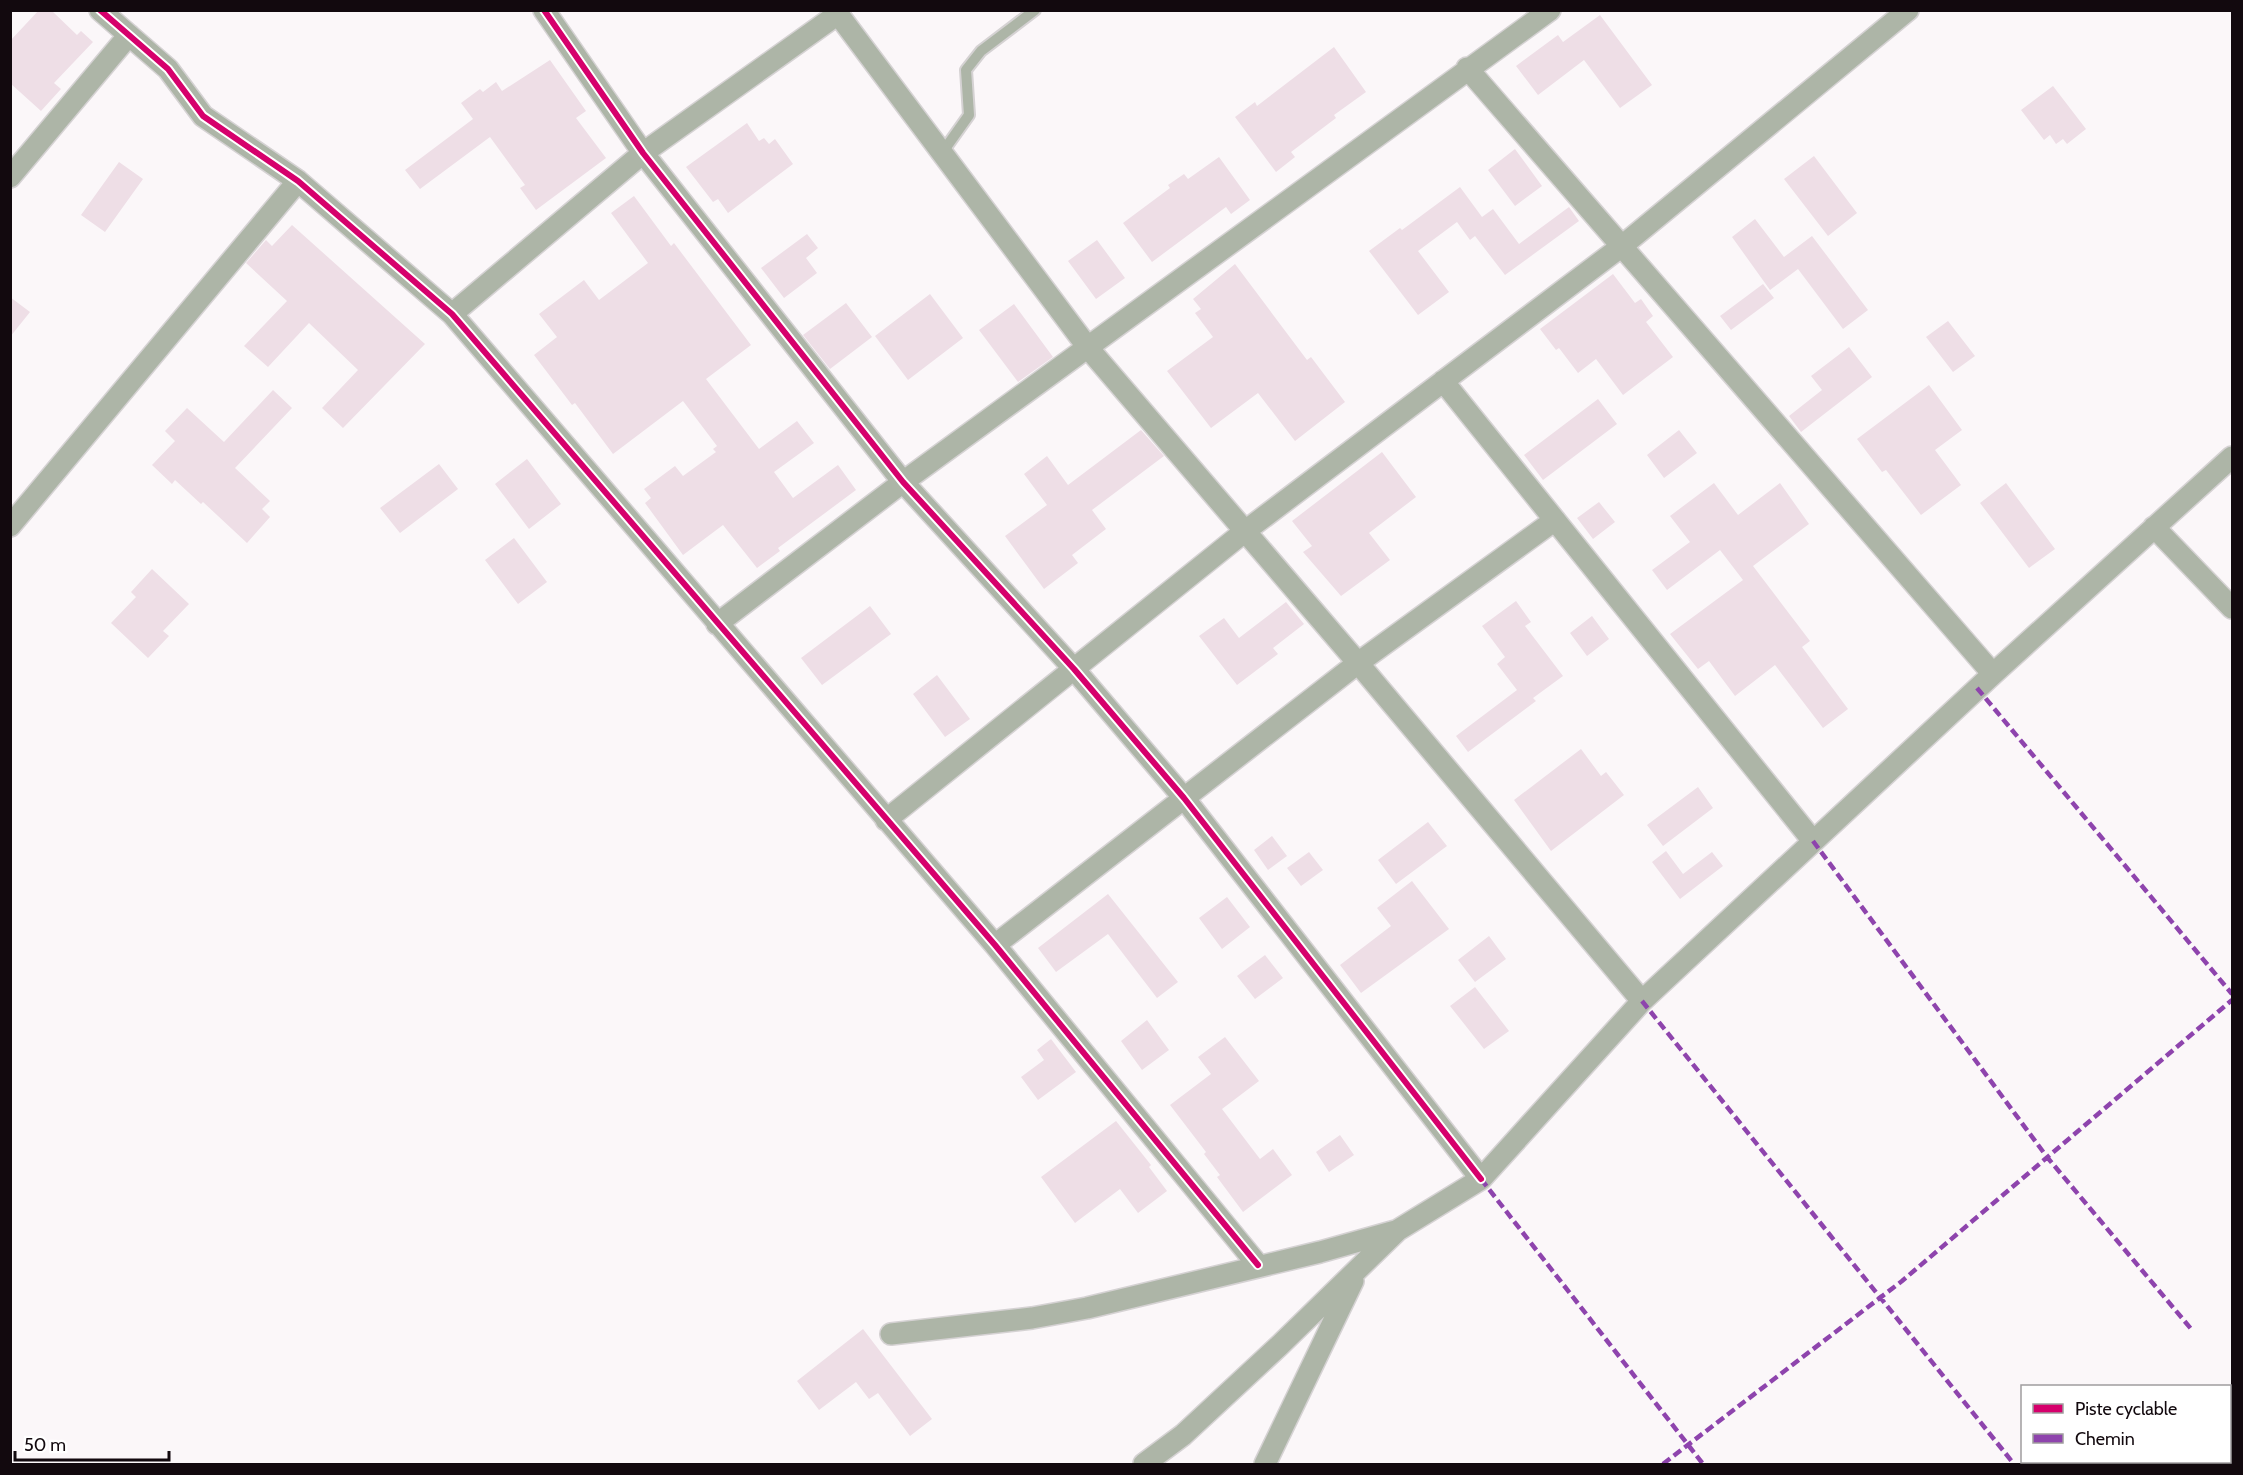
<svg xmlns="http://www.w3.org/2000/svg" width="2243" height="1475" viewBox="0 0 2243 1475" font-family="Cabin,sans-serif">
<style>
.building{fill:#eedee6}
.lines{fill:none;stroke-linecap:round;stroke-linejoin:round}
.service-casing{stroke:#d5d2d3;stroke-width:14}
.minor-casing{stroke:#d5d2d3;stroke-width:24}
.service{stroke:#adb5a7;stroke-width:10}
.minor{stroke:#adb5a7;stroke-width:21}
.quiet{stroke:#8e44ad;stroke-width:4.5;stroke-dasharray:9 4.5;stroke-linecap:butt}
.cycleway-casing{stroke:#fff;stroke-width:10}
.cycleway{stroke:#d6006c;stroke-width:6}
</style>
<rect width="100%" height="100%" fill="#fbf7f9"/>
<path class="building" d="M39,10H51L77,35L81,31L93,42L54,83L61,89L41,111L10,83V41Z
M1600,15L1652,85L1620,108L1584,60L1538,95L1516,66L1558,35L1563,42Z
M1334,47L1366,92L1334,115L1336,118L1291,152L1295,157L1276,172L1235,117L1255,102L1257,106Z
M550,60L586,111L576,118L606,158L536,210L520,188L525,185L490,137L420,189L405,170L473,119L461,103L480,89L483,92L496,82L502,91Z
M2053,86L2086,129L2067,144L2063,139L2056,144L2050,135L2044,140L2021,110Z
M747,123L759,141L764,138L769,144L775,139L793,164L728,213L718,199L713,202L686,167Z
M1515,149L1542,186L1515,206L1488,170Z
M1814,156L1857,213L1828,236L1784,179Z
M1219,157L1250,200L1231,214L1226,207L1152,262L1123,223L1170,188L1168,185L1184,174L1188,179Z
M119,162L143,179L105,232L81,215Z
M1460,187L1482,217L1493,209L1519,244L1569,207L1579,221L1505,275L1475,236L1470,240L1457,222L1418,251L1449,292L1418,315L1369,251L1400,228L1402,230Z
M634,196L671,246L674,243L751,345L706,379L759,449L797,421L814,443L774,472L793,498L838,465L856,490L778,548L780,551L757,568L723,525L683,555L645,503L651,498L644,489L675,466L683,476L716,452L713,449L717,446L683,401L613,454L575,403L572,405L534,355L557,337L539,314L584,280L599,300L648,263L611,213Z
M1755,219L1784,257L1812,236L1868,310L1843,329L1798,269L1770,290L1732,237Z
M292,225L425,344L343,428L322,408L358,370L309,323L268,367L244,346L287,301L246,263L266,240L272,246Z
M807,234L818,248L806,258L817,273L784,298L761,268Z
M1097,240L1125,278L1096,299L1068,261Z
M1235,264L1307,360L1311,357L1345,402L1295,441L1258,393L1211,428L1167,371L1213,337L1195,313L1201,309L1193,299Z
M1613,274L1635,303L1641,299L1653,316L1646,322L1673,357L1623,395L1596,359L1578,373L1559,348L1556,350L1540,329Z
M1763,284L1774,298L1731,330L1720,316Z
M930,294L963,338L908,380L875,336Z
M10,297L30,312L10,337Z
M846,303L872,337L830,369L803,335Z
M1014,304L1053,357L1018,382L979,330Z
M1948,321L1975,356L1953,372L1926,337Z
M1849,347L1872,377L1801,432L1789,416L1822,390L1811,376Z
M1929,385L1962,430L1935,450L1961,485L1921,515L1886,470L1882,472L1857,439Z
M273,390L292,408L235,468L270,501L262,509L270,517L247,543L203,502L201,504L175,480L172,484L152,465L175,441L165,431L187,408L224,442Z
M1598,399L1617,424L1543,480L1524,455Z
M1141,430L1164,456L1092,510L1106,529L1072,555L1078,563L1044,589L1005,536L1047,505L1024,474L1047,456L1068,485Z
M1679,430L1697,453L1664,478L1647,455Z
M1382,452L1416,497L1369,533L1390,560L1341,596L1303,552L1312,546L1292,521Z
M527,459L561,504L529,529L495,484Z
M439,464L458,489L400,533L380,508Z
M1714,483L1738,515L1780,483L1809,524L1753,566L1810,641L1802,647L1848,709L1823,728L1775,665L1735,696L1709,661L1698,669L1670,634L1743,580L1720,550L1667,590L1652,570L1690,542L1670,516Z
M2006,483L2055,549L2029,568L1980,503Z
M1599,502L1615,522L1593,539L1577,518Z
M514,538L547,582L518,604L485,560Z
M152,569L189,604L163,631L169,636L148,658L111,623L136,597L131,592Z
M1516,601L1531,622L1525,626L1563,676L1533,698L1536,701L1468,752L1456,736L1517,690L1497,664L1505,657L1482,626Z
M1286,602L1304,624L1273,648L1278,654L1237,685L1199,636L1224,618L1239,638Z
M870,606L891,634L822,685L801,658Z
M1592,616L1609,639L1587,656L1570,633Z
M937,675L970,719L945,737L913,694Z
M1581,749L1601,776L1606,772L1624,795L1551,851L1514,800Z
M1698,787L1713,808L1663,846L1647,825Z
M1428,822L1447,846L1396,884L1378,860Z
M1272,836L1287,856L1268,870L1254,850Z
M1666,851L1683,874L1712,852L1723,866L1680,899L1652,862Z
M1309,852L1323,870L1301,886L1287,868Z
M1412,881L1449,929L1361,993L1340,965L1391,926L1377,908Z
M1108,894L1178,982L1157,998L1108,934L1056,972L1038,948Z
M1227,897L1250,927L1222,949L1199,918Z
M1489,936L1506,959L1475,982L1458,960Z
M1265,955L1283,978L1255,999L1237,976Z
M1475,987L1509,1031L1484,1049L1450,1006Z
M1147,1020L1169,1050L1142,1070L1121,1041Z
M1225,1037L1259,1081L1222,1109L1260,1159L1273,1149L1292,1175L1243,1212L1217,1177L1220,1175L1204,1154L1206,1152L1170,1105L1211,1074L1198,1057Z
M1051,1039L1076,1072L1038,1100L1021,1077L1044,1060L1037,1050Z
M1116,1121L1151,1165L1149,1167L1167,1191L1138,1213L1120,1189L1075,1223L1041,1177Z
M1340,1135L1354,1155L1329,1172L1316,1152Z
M863,1329L932,1419L910,1436L878,1393L869,1399L856,1382L819,1410L797,1381Z"/>
<g class="lines">
<g class="service-casing">
<path id="service" d="M942,153L969,115L966,70L981,51L1035,10"/>
</g>
<g class="minor-casing">
<path id="minor" d="M100,10L168,69L203,116L298,181L452,314L995,945L1258,1265
M544,10L643,153L903,482L1074,669L1184,798L1481,1179
M835,10L1089,349L1358,663L1642,1001
M1467,68L1993,674
M10,177L129,35
M452,314L643,153L838,14
M1443,381L1813,841
M10,526L298,181
M2154,527L2232,608
M717,624L903,482L1550,10
M886,820L1244,532L1622,246L1908,10
M995,945L1358,663L1555,520
M891,1334L1032,1318L1087,1308L1320,1252L1395,1231
M1144,1464L1183,1435L1280,1345L1398,1230L1481,1179L1642,1001L1993,674L2232,457
M1265,1464L1353,1281"/>
</g>
<use href="#service" class="service"/>
<use href="#minor" class="minor"/>
<path class="quiet" d="M1977,688L2232,994
M1813,841L2047,1157L2192,1330
M1642,1001L2014,1464
M1481,1179L1703,1464
M1663,1464L1902,1281L2232,1000"/>
<g class="cycleway-casing">
<path id="cycleway" d="M100,10L168,69L203,116L298,181L452,314L995,945L1258,1265
M544,10L643,153L903,482L1074,669L1184,798L1481,1179"/>
</g>
<use href="#cycleway" class="cycleway"/>
</g>
<rect width="2243" height="1475" fill="none" stroke="#12090e" stroke-width="24"/>
<rect x="2021" y="1385" width="210" height="78" fill="#ffffff" stroke="#a09d9f" stroke-width="1.5"/>
<rect x="2033" y="1404" width="30" height="9" fill="#d6006c" stroke="#a09d9f" stroke-width="1.5"/>
<text x="2075" y="1415" font-size="18" fill="#12090e">Piste cyclable</text>
<rect x="2033" y="1434" width="30" height="9" fill="#8e44ad" stroke="#a09d9f" stroke-width="1.5"/>
<text x="2075" y="1445" font-size="18" fill="#12090e">Chemin</text>
<path d="M15 1451v9h154v-9" fill="none" stroke="#12090e" stroke-width="3"/>
<text x="24" y="1451" font-size="18" fill="#12090e" stroke="#ffffff" stroke-width="4.5" paint-order="stroke">50 m</text>
</svg>
